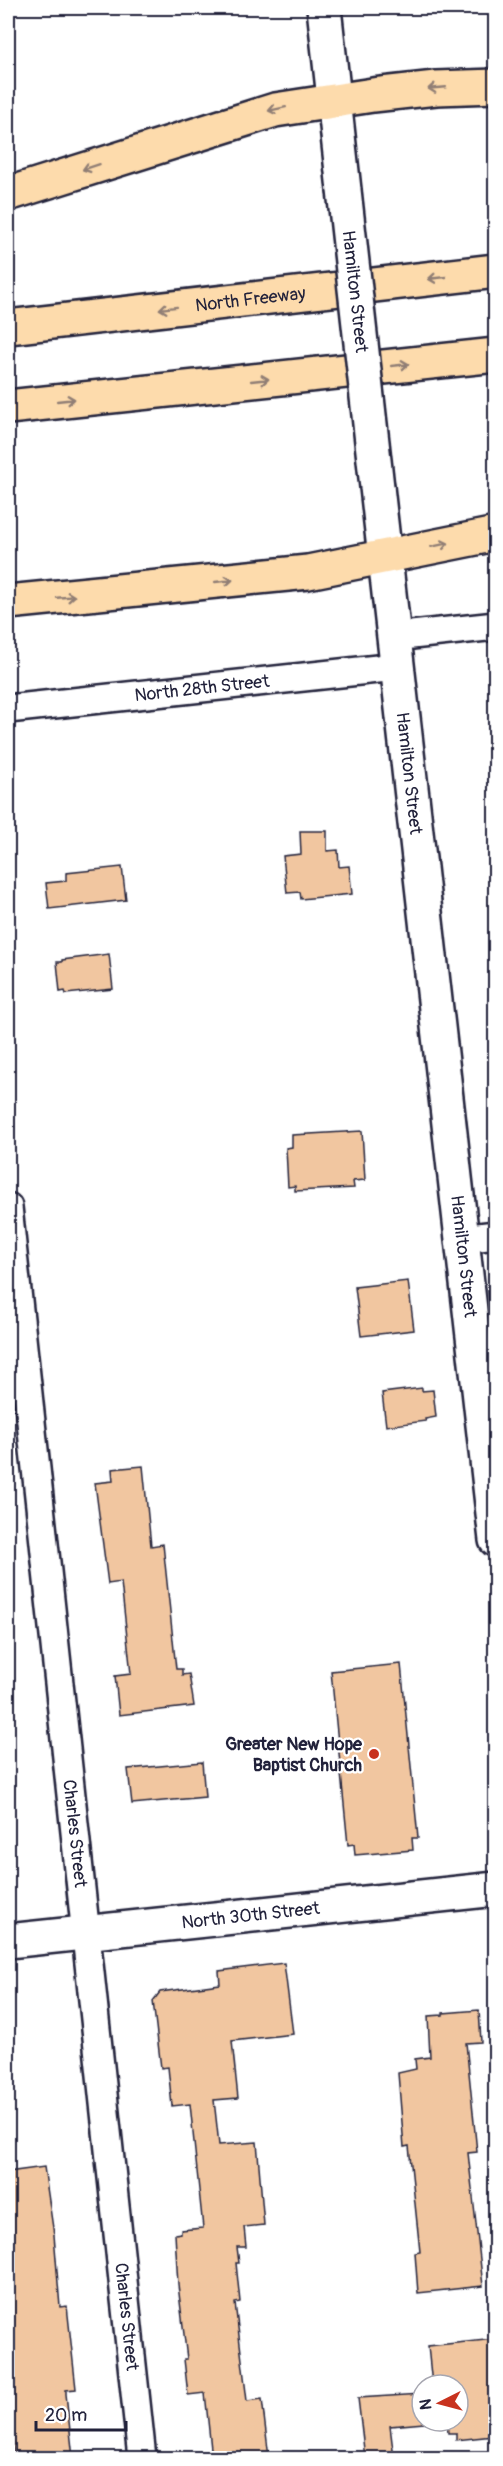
<svg xmlns="http://www.w3.org/2000/svg" width="503" height="2466" viewBox="0 0 503 2466" font-family="Pangolin,sans-serif">
<style>
.building{fill:#f1c6a0;stroke:#22223b;stroke-width:1.5}
.lines{fill:none;stroke-linecap:round;stroke-linejoin:round}
.street-casing{stroke:#22223b;stroke-width:32}
.secondary-casing{stroke:#22223b;stroke-width:38}
.highway-casing{stroke:#22223b;stroke-width:38}
.street{stroke:#fff;stroke-width:27}
.secondary{stroke:#fff;stroke-width:33}
.highway{stroke:#fddbac;stroke-width:33}
.secondary-bridge-casing{stroke:#22223b;stroke-width:38;stroke-linecap:butt}
.secondary-bridge{stroke:#fff;stroke-width:33}
.oneway{stroke:#907e74}
.poi-dot{fill:#c8321e;stroke:#fff;stroke-width:2}
.labels{text-anchor:middle;stroke-width:4.5;stroke-linejoin:round;paint-order:stroke}
.street-label{font-size:18px;fill:#22223b;stroke:#fff}
.poi-label{font-size:18px;font-weight:bold;fill:#22223b;stroke:#fff;text-anchor:end}
</style>
<rect width="100%" height="100%" fill="#fff"/>
<filter id="ink" filterUnits="userSpaceOnUse"><feTurbulence type="fractalNoise" baseFrequency=".0167" numOctaves="2"/><feDisplacementMap in="SourceGraphic" scale="12" xChannelSelector="R" yChannelSelector="G"/><feConvolveMatrix kernelMatrix="1 2 1 2 8 2 1 2 1" color-interpolation-filters="sRGB"/></filter>
<g filter="url(#ink)">
<path class="building" d="M300,831H327V851L338,850L339,867L349,866L352,894L301,899L300,892L287,893L283,856L301,854Z
M122,867L126,900L49,909L46,883L66,881V873Z
M109,954L113,989L66,994L65,991L60,992L57,962H62V960Z
M362,1131L365,1180L353,1181L354,1188L295,1191V1186L288,1187L286,1148L292,1147V1135Z
M408,1281L414,1330L361,1336L355,1287Z
M422,1388V1391L433,1390L436,1417L425,1419L426,1421L386,1426L382,1393Z
M143,1466L151,1546L163,1544L176,1669H182V1675L189,1674L194,1706L119,1715L115,1676L131,1674L121,1582L108,1584L95,1483L113,1481L112,1469Z
M401,1664L418,1838H412L413,1850L355,1855L354,1844L348,1845L331,1671Z
M202,1762L205,1797L132,1804L128,1769Z
M284,1963L293,2034L232,2041L238,2098L214,2100L219,2145L257,2142L264,2225L244,2227L246,2247H237L239,2263H236L240,2302L235,2303L247,2401L262,2399L269,2458H212L205,2393L188,2395L184,2359H187L178,2285L175,2234L181,2233V2230L203,2228L190,2104L172,2106L168,2067L161,2068L153,2001L160,1992L220,1984L219,1971Z
M479,2010L481,2042L466,2043L477,2152L468,2153L483,2286L418,2293L415,2253L420,2252L409,2146L404,2147L398,2073L416,2069L415,2059L430,2057L428,2016L443,2015V2013Z
M44,2167L54,2235L60,2307L67,2306L76,2389L66,2390V2394L73,2458H14L8,2394V2362L11,2361L8,2327V2172Z
M495,2339V2427H493V2436L456,2440V2433H448L447,2421L390,2426L394,2458H365L358,2398L422,2394V2421H458V2385H432L428,2346Z"/>
<g class="lines">
<g class="street-casing">
<g id="street">
<path d="M393,637L496,626"/>
<path id="s1" d="M8,709L396,667"/>
<path id="s2" d="M8,1207L142,2458"/>
<path d="M461,1239L496,1235"/>
</g>
</g>
<g class="secondary-casing">
<g id="secondary">
<path d="M324,8L344,190"/>
<path id="s3" d="M377,487L496,1540"/>
<path id="s4" d="M8,1941L496,1889"/>
</g>
</g>
<g class="highway-casing">
<g id="highway">
<path d="M8,194L275,110L373,95L436,88L496,86"/>
<path id="s5" d="M8,327L496,271"/>
<path d="M8,407L496,355"/>
<path d="M8,602L308,572L496,534"/>
</g>
</g>
<use href="#street" class="street"/>
<use href="#secondary" class="secondary"/>
<use href="#highway" class="highway"/>
<g class="secondary-bridge-casing">
<g id="secondary-bridge">
<path id="s6" d="M344,190L377,487"/>
</g>
</g>
<use href="#secondary-bridge" class="secondary-bridge"/>
</g>
<defs><path id="oneway-shaft" d="M-6 0H5M1.5-3L5.5 0L1.5 3" fill="none" stroke-width="1.6" stroke-linecap="round" stroke-linejoin="round" transform="scale(1.5)"/></defs>
<g class="oneway">
<use href="#oneway-shaft" transform="translate(437 88) rotate(175)"/>
<use href="#oneway-shaft" transform="translate(277 109) rotate(168)"/>
<use href="#oneway-shaft" transform="translate(91 167) rotate(162)"/>
<use href="#oneway-shaft" transform="translate(437 278) rotate(174)"/>
<use href="#oneway-shaft" transform="translate(168 308) rotate(173)"/>
<use href="#oneway-shaft" transform="translate(400 365) rotate(-6)"/>
<use href="#oneway-shaft" transform="translate(260 380) rotate(-6)"/>
<use href="#oneway-shaft" transform="translate(66 400) rotate(-6)"/>
<use href="#oneway-shaft" transform="translate(440 545) rotate(-12)"/>
<use href="#oneway-shaft" transform="translate(224 581) rotate(-6)"/>
<use href="#oneway-shaft" transform="translate(66 597) rotate(-5)"/>
</g>
</g>
<circle class="poi-dot" cx="374" cy="1754" r="6"/>
<g class="labels">
<g class="street-label">
<text dy="6" stroke="none"><textPath href="#s6" startOffset="102">Hamilton Street</textPath></text>
<text dy="6" stroke="none"><textPath href="#s5" startOffset="244">North Freeway</textPath></text>
<text dy="6" stroke="none"><textPath href="#s1" startOffset="195">North 28th Street</textPath></text>
<text dy="6" stroke="none"><textPath href="#s3" startOffset="288">Hamilton Street</textPath></text>
<text dy="6" stroke="none"><textPath href="#s3" startOffset="774">Hamilton Street</textPath></text>
<text dy="6" stroke="none"><textPath href="#s2" startOffset="630">Charles Street</textPath></text>
<text dy="6" stroke="none"><textPath href="#s4" startOffset="244">North 30th Street</textPath></text>
<text dy="6" stroke="none"><textPath href="#s2" startOffset="1116">Charles Street</textPath></text>
</g>
<g class="poi-label">
<text x="362" y="1750">Greater New Hope<tspan x="362" dy="21">Baptist Church</tspan></text>
</g>
</g>
<rect width="503" height="2466" fill="none" stroke="#fff" stroke-width="30"/>
<rect x="15" y="15" width="473" height="2436" fill="none" stroke="#22223b" stroke-width="2" filter="url(#ink)"/>
<g transform="translate(440 2403) rotate(264)"><circle r="28" fill="#ffffff" stroke="#a7a7b1" stroke-width="1.5"/>
<path d="M0-4.5L10 22L0 15L-10 22Z" fill="#c8321e"/>
<text y="-9" font-size="16" font-weight="bold" text-anchor="middle" fill="#22223b">N</text>
</g>
<path d="M36 2421v9h90v-9" fill="none" stroke="#22223b" stroke-width="3"/>
<text x="45" y="2421" font-size="18" fill="#22223b" stroke="#ffffff" stroke-width="4.5" paint-order="stroke">20 m</text>
</svg>
